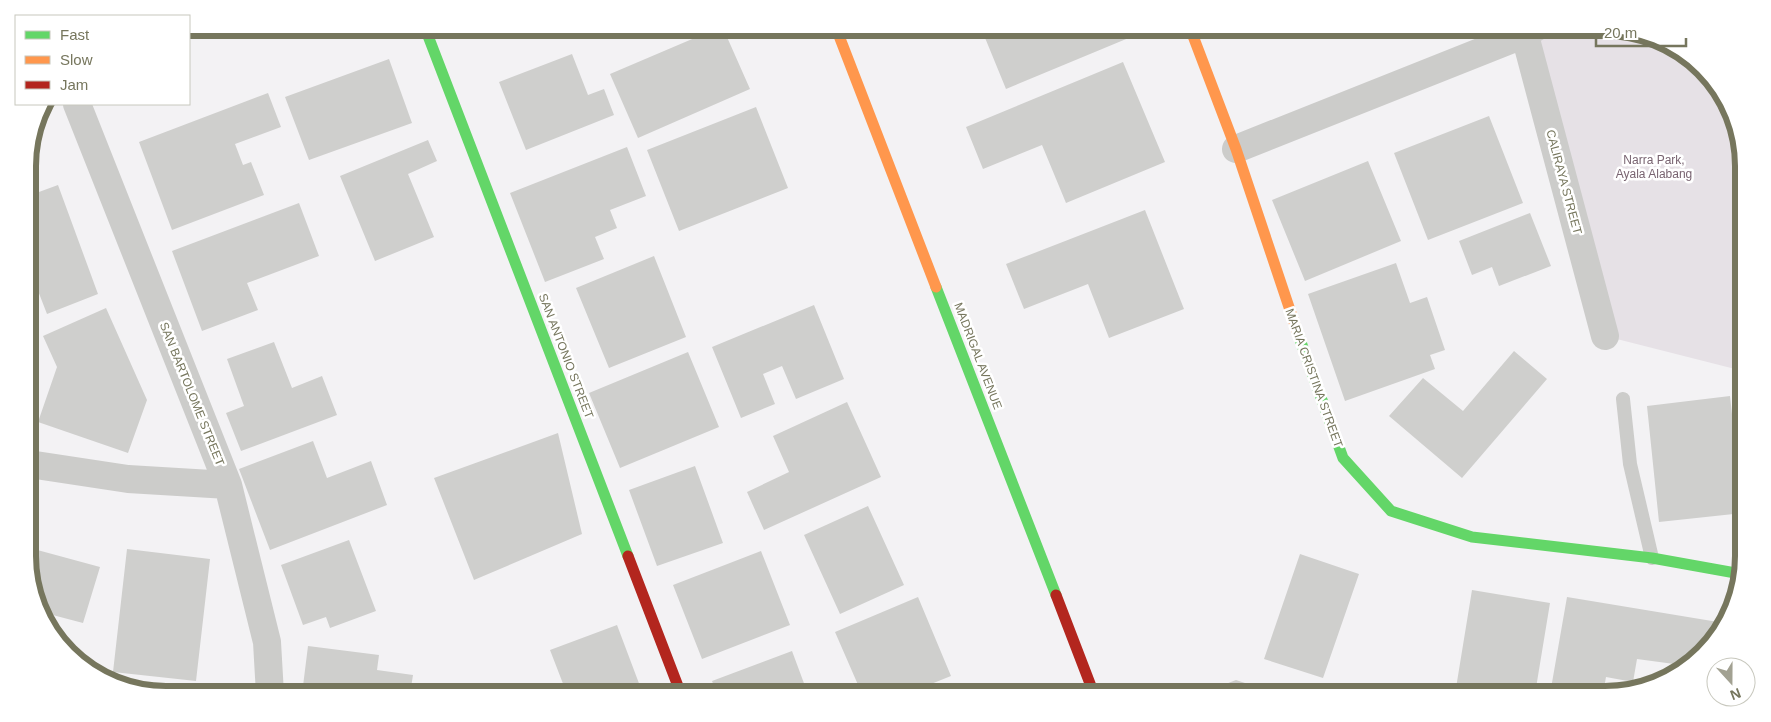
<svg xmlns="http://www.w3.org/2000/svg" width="1771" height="722" viewBox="0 0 1771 722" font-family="Helvetica,sans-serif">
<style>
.green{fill:#e6e1e6}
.building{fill:#cfcfcd}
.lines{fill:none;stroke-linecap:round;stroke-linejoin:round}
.lane{stroke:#ccccca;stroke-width:14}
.street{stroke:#ccccca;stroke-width:28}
.fast{stroke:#63d668;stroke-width:11}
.slow{stroke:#ff974d;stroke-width:11}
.jam{stroke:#b3261e;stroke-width:11}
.labels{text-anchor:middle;stroke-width:5;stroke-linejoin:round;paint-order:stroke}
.park-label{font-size:12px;fill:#796471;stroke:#fff}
.street-label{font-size:12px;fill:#76765d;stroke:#fff}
.rim{fill:none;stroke:#76765d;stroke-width:6}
</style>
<rect width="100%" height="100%" fill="#f3f2f4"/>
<path class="green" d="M1536,28H1605L1650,35L1709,75L1742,148L1743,425L1739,370L1605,336Z"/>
<path class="building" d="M718,28H723L750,89L638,138L610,74Z
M981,28H1127L1131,37L1006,89Z
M1385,28H1401L1387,33Z
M572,54L588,95L604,89L614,115L526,150L499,82Z
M389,59L412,123L309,160L285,97Z
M1123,62L1165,162L1066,203L1042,145L983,169L966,127Z
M268,93L281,127L235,144L243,165L251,162L264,195L172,230L139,142Z
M756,107L788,188L679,231L647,150Z
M1489,116L1523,203L1428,240L1394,153Z
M428,140L437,161L408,174L434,237L375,261L340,176Z
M627,147L646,196L610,210L617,228L595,237L604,259L545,282L510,193Z
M1368,161L1401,241L1305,281L1272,200Z
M58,185L98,294L47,314L28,265V196Z
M299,203L319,256L247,283L258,310L202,331L172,251Z
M1145,210L1184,309L1109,338L1088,284L1024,309L1006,264Z
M1530,213L1551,266L1499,286L1492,267L1472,275L1459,241Z
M654,256L686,337L609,368L576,288Z
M1396,263L1410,303L1427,297L1445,350L1430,355L1435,369L1345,401L1308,294Z
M814,305L844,379L796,399L782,366L763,374L775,404L741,418L712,347Z
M106,308L147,400L128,453L38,422L57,367L43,336Z
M274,342L292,388L322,376L337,415L241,451L226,413L244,406L227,359Z
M29,344L37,348L29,364Z
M1514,351L1547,379L1462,478L1389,416L1423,378L1463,411Z
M688,352L719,427L620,468L589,393Z
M1730,396L1743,513L1659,522L1647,406Z
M847,402L881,477L764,530L747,492L789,472L773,436Z
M558,433L582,534L474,580L434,478Z
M313,441L327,478L371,461L387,505L270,550L239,469Z
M695,466L723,543L657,566L629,490Z
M868,506L904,585L840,614L804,535Z
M349,540L376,611L330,628L326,617L303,625L281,565Z
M30,548L100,567L83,623L45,613L30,583Z
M127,549L210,559L196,681L113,672Z
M761,551L790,625L702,659L673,585Z
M1300,554L1359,574L1323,678L1264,659Z
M1472,590L1550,603L1535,694H1455Z
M918,597L951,676L906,694H862L835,632Z
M1567,597L1718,622L1717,627L1689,666L1637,659L1633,682L1606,677L1603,694H1550Z
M617,625L643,694H567L550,650Z
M308,646L379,655L377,670L413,675L410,694H302Z
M792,651L808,694H717L712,681Z
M1236,680L1278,694H1200Z"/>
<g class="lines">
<path class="lane" d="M1623,399L1630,464L1652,558"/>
<path class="street" d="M1523,28L1605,336
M77,104L228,485L267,642L270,694
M1236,149L1525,34L1535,28
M29,464L128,479L228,485"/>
<path class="fast" d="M425,28L628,556
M936,287L1056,595
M1298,334L1343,458L1391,511L1472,537L1652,558L1741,574"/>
<path class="slow" d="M836,28L936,287
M1190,28L1236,149L1298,334"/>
<path class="jam" d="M628,556L681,694
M1056,595L1094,694"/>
</g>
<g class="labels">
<g class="park-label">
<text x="1654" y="164">Narra Park,<tspan x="1654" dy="14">Ayala Alabang</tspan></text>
</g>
<g class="street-label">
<text transform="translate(1564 182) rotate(75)" y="4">CALIRAYA STREET</text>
<text transform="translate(566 356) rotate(69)" y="4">SAN ANTONIO STREET</text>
<text transform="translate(978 356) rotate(69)" y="4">MADRIGAL AVENUE</text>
<text transform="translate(1314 378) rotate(70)" y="4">MARIA CRISTINA STREET</text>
<text transform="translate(192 394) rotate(68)" y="4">SAN BARTOLOME STREET</text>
</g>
</g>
<path d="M0 0H1771V722H0ZM166 36H1605A130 130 0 0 1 1735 166V556A130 130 0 0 1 1605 686H166A130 130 0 0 1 36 556V166A130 130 0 0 1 166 36Z" fill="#fff" fill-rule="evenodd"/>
<path class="rim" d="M166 36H1605A130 130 0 0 1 1735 166V556A130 130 0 0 1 1605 686H166A130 130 0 0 1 36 556V166A130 130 0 0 1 166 36Z"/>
<rect x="15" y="15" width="175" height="90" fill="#ffffff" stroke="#c8c8be"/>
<rect x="25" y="31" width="25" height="8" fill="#63d668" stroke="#c8c8be"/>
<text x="60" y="40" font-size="15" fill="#76765d">Fast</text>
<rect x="25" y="56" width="25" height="8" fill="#ff974d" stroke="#c8c8be"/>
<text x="60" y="65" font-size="15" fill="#76765d">Slow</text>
<rect x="25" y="81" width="25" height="8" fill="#b3261e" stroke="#c8c8be"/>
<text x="60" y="90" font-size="15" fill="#76765d">Jam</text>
<g transform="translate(1731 682) rotate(159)"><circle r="24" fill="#ffffff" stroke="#c8c8be"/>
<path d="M0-4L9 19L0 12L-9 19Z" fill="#a2a192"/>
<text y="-8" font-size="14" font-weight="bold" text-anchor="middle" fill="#76765d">N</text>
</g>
<path d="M1596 38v8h90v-8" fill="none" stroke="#76765d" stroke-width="2.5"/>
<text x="1604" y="38" font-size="15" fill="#76765d" stroke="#ffffff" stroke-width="4" paint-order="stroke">20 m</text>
</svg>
